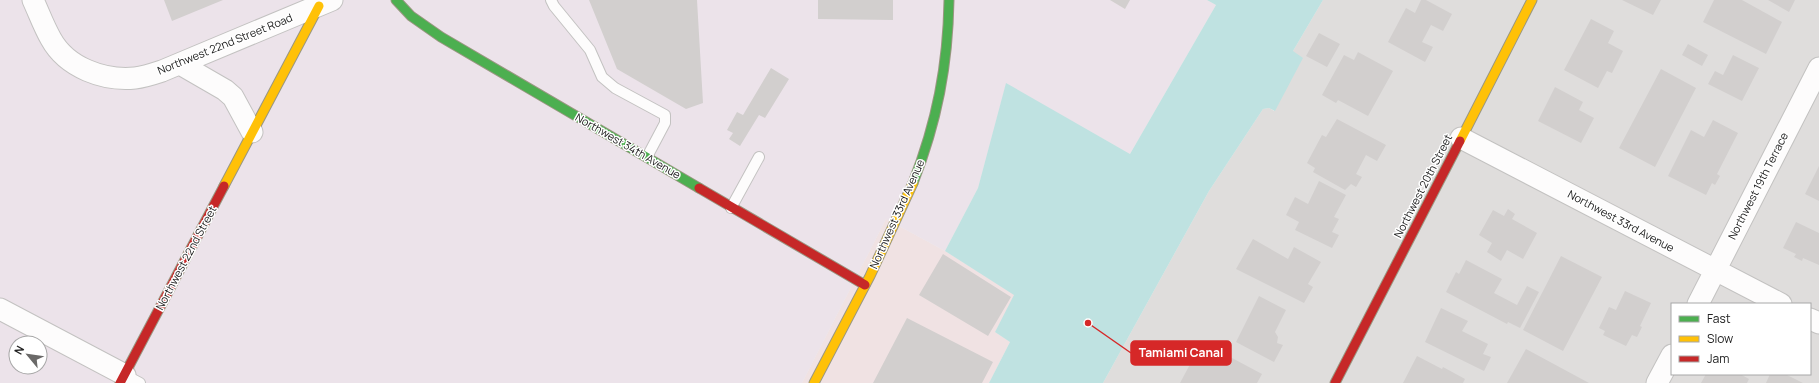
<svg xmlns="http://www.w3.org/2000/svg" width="1819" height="383" viewBox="0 0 1819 383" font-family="Manrope,sans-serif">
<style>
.residential{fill:#dfdddc;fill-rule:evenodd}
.commercial{fill:#f0e2e3}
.industrial{fill:#ece3ea;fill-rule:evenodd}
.water{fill:#bfe2e1}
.building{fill:#d2cfce}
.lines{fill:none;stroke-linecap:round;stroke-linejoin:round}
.lane-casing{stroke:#c3c2c1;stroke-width:12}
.street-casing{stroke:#c3c2c1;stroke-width:23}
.fast-casing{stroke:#9a9782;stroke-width:11}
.slow-casing{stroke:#9a9782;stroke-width:11}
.jam-casing{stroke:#9a9782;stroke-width:11}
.lane{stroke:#fdfcfc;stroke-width:10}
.street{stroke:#fdfcfc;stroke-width:21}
.fast{stroke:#4caf50;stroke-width:9}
.slow{stroke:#ffc107;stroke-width:9}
.jam{stroke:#c62828;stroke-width:9}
.labels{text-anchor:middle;stroke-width:3;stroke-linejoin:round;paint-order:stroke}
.street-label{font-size:11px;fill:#222;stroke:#fff}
.leader{fill:none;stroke:#d62828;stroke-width:1.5}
.callout-dot{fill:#d62828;stroke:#fff;stroke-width:1.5}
.callout{fill:#d62828;stroke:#d62828;stroke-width:1.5}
.callout-label{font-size:12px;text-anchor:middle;font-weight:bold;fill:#fff}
</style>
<rect width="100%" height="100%" fill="#efedeb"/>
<path class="residential" d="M1323,0H1819V383H1103L1209,191L1263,109L1269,108L1274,111L1293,51ZM1672,304H1810V374H1672Z"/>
<path class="commercial" d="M886,219L945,251L1015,295L995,332L1010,342L989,383H802Z"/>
<path class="industrial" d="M0,0H1207L1216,5L1130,154L1006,84L978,188L945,251L886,219L802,383H0ZM16,343H40V367H16Z"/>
<path class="water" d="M1207,0H1323L1293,51L1303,58L1275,111L1269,108L1263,109L1209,191L1103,383H989L1010,342L995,332L1014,295L945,251L978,188L1006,83L1130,154L1216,5Z"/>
<path class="building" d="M164,0H223L172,21Z
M589,0H697L703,103L686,109L617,69Z
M818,0H893V20L818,19Z
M1110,0H1130L1125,9Z
M1421,0H1426L1452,14L1443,31L1431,25L1422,42L1433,47L1425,62L1388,42L1406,8L1415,13Z
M1622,0H1661L1653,15Z
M1714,0H1742L1782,22L1766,54L1703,22Z
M1768,0H1795L1789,12Z
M1591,19L1614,31L1608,43L1623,51L1612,73L1607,71L1598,88L1564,70Z
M1319,33L1340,44L1327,67L1306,56Z
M1688,44L1708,55L1702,66L1682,55Z
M1358,52L1393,71L1368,116L1338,100L1336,103L1322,95L1344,55L1354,60Z
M1733,55L1759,68L1742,101L1708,84L1715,71L1723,75Z
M771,68L789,79L765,118L759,115L740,146L729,139L733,133L727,130L737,112L743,115Z
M1661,69L1696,88L1655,167L1619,148Z
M1555,87L1583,102L1579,110L1594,118L1581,143L1538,121Z
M1337,119L1386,145L1377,161L1366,155L1356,174L1362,177L1356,187L1351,184L1345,190L1313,172L1315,168L1307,163L1322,135L1326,137Z
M1713,120L1738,133L1717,174L1720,176L1715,185L1712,183L1706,195L1668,176L1691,130L1704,137Z
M1819,166V201L1805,194Z
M1319,181L1346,195L1334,217L1339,219L1332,232L1339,235L1332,248L1295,230L1299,222L1286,215L1295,197L1308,204Z
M1508,209L1515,214L1512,219L1537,233L1523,259L1507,250L1501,261L1487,252L1492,243L1479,235L1493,210L1504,216Z
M1796,222L1819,233V265L1803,258L1802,261L1794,257L1796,254L1783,248Z
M1253,239L1288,259L1294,247L1321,262L1308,284L1313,287L1304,303L1236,269Z
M943,254L1011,297L988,336L919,295Z
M1561,256L1602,277L1563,351L1523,330Z
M1466,260L1502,279L1494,293L1517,305L1527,286L1539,292L1520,328L1508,322L1507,324L1446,292L1456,272L1459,274Z
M1625,291L1651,303L1640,326L1642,327L1637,337L1632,335L1626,346L1603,335L1605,331L1599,328L1609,307L1616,310Z
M1259,296L1286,310L1275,332L1278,337L1277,343L1283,345L1274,362L1236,342Z
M1441,308L1468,321L1462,331L1488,344L1483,354L1491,357L1484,371L1425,342Z
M907,318L993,362L982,383H873Z
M1202,342L1262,374L1257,383H1180Z
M1526,349L1589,383H1507Z
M1417,356L1442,369L1443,367L1465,379L1463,383H1403Z
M1706,374H1740L1749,379L1747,383H1701Z
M1770,374H1785L1803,383H1766Z"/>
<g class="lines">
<g class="lane-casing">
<path id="lane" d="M551,0L554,6L590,50L602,77L615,88L665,115V123L647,157
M731,208L759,157
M125,375L140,383"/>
</g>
<g class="street-casing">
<path id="street" d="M33,0C39,13 44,27 51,39C67,68 104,81 135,78C144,77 153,74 162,71L332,0
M180,64L225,90L233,97L252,132
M1461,138L1781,304
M1698,304L1819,68
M0,309L125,375
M1810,319L1819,323
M1657,383L1672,355"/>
</g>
<g class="fast-casing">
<path id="fast" d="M396,0L411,16L441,37L699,188
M913,183C937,122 948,65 949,0"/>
</g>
<g class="slow-casing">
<path id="slow" d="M1460,141L1532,0
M224,186L319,6
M814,383L870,276L913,183"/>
</g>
<g class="jam-casing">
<path id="jam" d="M699,188L865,285
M120,383L224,186
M1335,383L1460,141"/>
</g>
<use href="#lane" class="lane"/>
<use href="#street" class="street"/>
<use href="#fast" class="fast"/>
<use href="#slow" class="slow"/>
<use href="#jam" class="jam"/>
</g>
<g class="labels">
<g class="street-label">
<text transform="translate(225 44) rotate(-22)" y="4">Northwest 22nd Street Road</text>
<text transform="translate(628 146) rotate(30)" y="4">Northwest 34th Avenue</text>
<text transform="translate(1423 186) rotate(-63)" y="4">Northwest 20th Street</text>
<text transform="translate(1758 186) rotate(-63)" y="4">Northwest 19th Terrace</text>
<text transform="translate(897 214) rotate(-66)" y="4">Northwest 33rd Avenue</text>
<text transform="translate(1621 221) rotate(28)" y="4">Northwest 33rd Avenue</text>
<text transform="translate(186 258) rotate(-62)" y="4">Northwest 22nd Street</text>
</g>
</g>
<path class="leader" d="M1088 323L1131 353"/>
<circle class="callout-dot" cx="1088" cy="323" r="4"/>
<rect class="callout" x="1131" y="341" width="100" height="24" rx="4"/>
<g class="callout-label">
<text x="1181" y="357">Tamiami Canal</text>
</g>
<rect x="1671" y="303" width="140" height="72" fill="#ffffff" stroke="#a7a7a7"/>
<rect x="1679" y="316" width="20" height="6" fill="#4caf50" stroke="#a7a7a7"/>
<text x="1707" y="323" font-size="12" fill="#222222">Fast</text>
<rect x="1679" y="336" width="20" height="6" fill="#ffc107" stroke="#a7a7a7"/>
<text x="1707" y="343" font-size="12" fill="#222222">Slow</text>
<rect x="1679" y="356" width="20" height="6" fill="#c62828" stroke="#a7a7a7"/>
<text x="1707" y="363" font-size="12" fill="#222222">Jam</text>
<g transform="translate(28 355) rotate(299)"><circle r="19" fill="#ffffff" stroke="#a7a7a7"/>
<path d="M0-3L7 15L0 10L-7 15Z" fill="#6a6968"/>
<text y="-6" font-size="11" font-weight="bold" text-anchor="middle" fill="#222222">N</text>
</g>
</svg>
